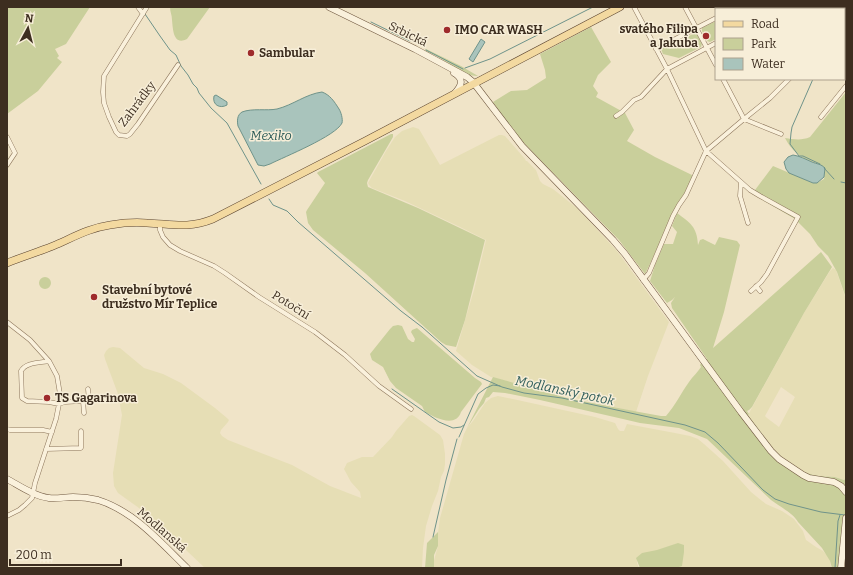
<svg xmlns="http://www.w3.org/2000/svg" width="853" height="575" viewBox="0 0 853 575" font-family="Bitter,serif">
<style>
.farmland{fill:#e6deb5;fill-rule:evenodd}
.green{fill:#c9cf9b}
.water{fill:#a9c4bc;stroke:#6f938a}
.lines{fill:none;stroke-linecap:round;stroke-linejoin:round}
.stream{stroke:#6f938a;stroke-width:1}
.street-casing{stroke:#8d765c;stroke-width:5}
.secondary-casing{stroke:#6f573f;stroke-width:7}
.primary-casing{stroke:#5b4430;stroke-width:8}
.street{stroke:#faf1dc;stroke-width:4}
.secondary{stroke:#faf1dc;stroke-width:6}
.primary{stroke:#f3d9a0;stroke-width:7}
.poi-dot{fill:#9e2a2b;stroke:#f7eed8;stroke-width:1.5}
.labels{text-anchor:middle;stroke-width:3;stroke-linejoin:round;paint-order:stroke}
.poi-label{font-size:12px;font-weight:bold;fill:#3d2e20;stroke:#f7eed8;text-anchor:start}
.street-label{font-size:12px;fill:#3d2e20;stroke:#f7eed8}
.water-label{font-size:13px;font-style:italic;fill:#2f5d5a;stroke:#f7eed8}
</style>
<rect width="100%" height="100%" fill="#f0e4c8"/>
<path class="farmland" d="M413,127L419,129L440,165L499,135H502L505,136L519,152L525,159L526,161H527L536,170L540,181L543,184L553,189L578,209L617,251L669,322L648,376L636,412L532,388L491,377L472,365L456,351L474,290L486,240L460,227L405,201L372,188L369,185L368,183L373,174L386,151L395,137L402,131Z
M833,268L836,270L846,299V477L844,480L835,477L818,476L810,474L802,471L783,458L775,451L748,415L804,313L830,271ZM781,387L795,397L779,427L767,418L765,416Z
M113,347L120,348L144,368L163,374L181,383L215,408L227,418L229,420L228,422L221,430L220,433L222,436L228,440L292,465L330,486L361,498L360,492L351,482L344,469L347,463L362,457H373L392,437L396,431L409,416L412,415L414,416L440,435L443,440L445,454V464L444,471L441,477L438,491L432,506L426,526L423,548L422,568H205L168,533L139,508L118,493L114,486L113,473L122,415L118,394L105,359L104,355L106,351L109,348Z
M498,396L522,401L595,417L615,423L618,429L620,431H624L627,424L675,433L690,436L698,439L704,444L723,461L751,492L766,504L782,511L794,519L803,531L806,540L816,547L823,551L827,555L830,561L831,568H678L679,567L682,559L680,544H676L665,549L637,558V563L639,568H434L433,564L438,546V533L440,518L464,434L467,428L473,421L485,403L491,398Z"/>
<path class="green" d="M7,7H90L66,44L55,49L59,56L57,58L62,62L38,91L7,114Z
M170,7H210L187,39C173,46 173,29 172,20C172,15 170,12 170,7Z
M716,21V39L710,42L707,41L702,31V28Z
M591,27L611,62L598,75L593,86L598,93L596,97L625,113L634,130L627,141L655,157L694,176L684,194L678,203L649,266L645,274L619,240L519,138L513,128H511L493,102L511,91L527,90L546,78L545,70L540,54Z
M693,34H697L702,44L701,47L679,58L663,54L661,49Z
M426,49L461,66L478,76C467,77 452,65 443,60C437,56 431,53 425,51Z
M846,92V298L837,272L828,256L818,246L810,234L795,219L752,194L773,166L813,183H817L824,179L825,168C819,164 819,165 813,162C800,158 791,150 785,138C793,139 801,141 810,137Z
M391,134H393V137L368,180L367,183L368,187L418,208L485,240L465,320L456,347L446,345L441,342L365,273L313,230L308,223L306,212L307,210L325,183L317,173L318,172Z
M677,213C690,223 697,226 698,245L700,240L703,239L715,245L719,237L737,241L740,245L724,312L713,348L821,252L832,267L804,313L752,407L749,410L747,411L749,414L748,415L775,451L783,458L802,471L810,474L818,476L835,477L844,480L846,478V539L842,568H832L830,561L822,548L798,522C794,514 779,506 771,500L707,439L679,428L640,423L623,419L540,400L505,393L493,392L489,397L486,398L484,403L479,409L467,428L493,377L567,398L639,412L661,416H666C675,406 681,393 689,382C693,376 698,372 701,367L700,365L702,362L707,359L672,308L671,303L675,297L672,300L667,303L650,281L655,265L664,244H673L677,232L672,226Z
M39 283a6 6 0 1 1 12 0a6 6 0 1 1-12 0Z
M398,325L402,326L408,339L412,342H414L415,339L411,332L412,330L417,328L475,378L481,382L482,384L461,412C456,428 435,418 425,412L422,406L396,388L390,381L383,367L372,360L370,354L390,329L393,326Z
M438,532V546L434,555V568H425L427,543Z
M678,543L684,545V552L682,566L676,568H640L636,558L642,553L657,550Z"/>
<path class="water" d="M481,39L485,42L473,62L469,59Z
M322,92C330,95 334,101 339,109C341,112 343,119 342,123C336,136 284,157 270,164L264,166L258,165L238,126C237,121 237,115 242,112C252,108 267,111 277,109C293,105 306,94 322,92Z
M216,95L227,102V105C220,109 212,105 214,96Z
M793,155C800,156 805,159 812,162C817,164 821,164 825,168L824,177L817,183H813L789,173L786,169L784,162L788,157Z"/>
<g class="lines">
<path class="stream" d="M820,7V9
M145,14L160,36L170,50L176,55L181,66L188,75L193,84L197,88L199,93L211,108L227,123L261,184
M371,22L410,41
M426,50L463,69
M465,68L490,59L593,7
M813,79L792,127L791,133L790,144L799,156H803L820,164
M824,168L834,179
M841,182L846,183
M269,199L273,205L287,211L298,222L401,311L422,327L477,376L502,387L524,393L562,398L685,425L705,432L718,443L763,490L775,499L789,504L821,512L845,515
M392,389L439,422L453,428L461,427L464,425
M459,437L478,394L486,388L493,385L500,386
M433,537L446,480L457,439
M835,568L838,521L840,515"/>
<g class="street-casing">
<path id="street" d="M138,7L143,14
M147,7L104,76L103,92L104,103L109,117L116,132L119,135L127,136L130,134L138,124L178,65
M634,7L667,69L706,151L741,182L740,196L748,223
M685,7L716,65
M757,7L760,9
M734,9L738,7
M844,47L846,48
M656,49L716,18
M616,116L622,112L634,100L641,97L667,69L716,43
M821,117L846,86
M781,134L744,119L770,98L789,79
M7,137L15,153L7,165
M741,182L750,190L760,196L798,217L767,274L761,282L751,291
M160,224V230L163,237L170,245L180,251L214,266L225,273L259,297L315,332L345,355L379,386L411,409
M643,280L649,273L673,216L679,205L686,195L706,151L744,119L723,79
M756,286L760,291
M7,322L30,340L49,361L57,376L60,394L59,404L56,419L35,483L32,498L25,505L19,510L7,516
M49,361C40,363 26,362 21,371L22,398L27,401L49,402L59,404L65,402L83,401L84,413
M83,401H89L88,389
M7,429L10,430H43L52,432
M46,449L81,448V431"/>
</g>
<g class="secondary-casing">
<path id="secondary" d="M329,7L415,49L467,77L473,82L522,146L613,240L625,254L741,412L771,451L779,459L803,475L809,478L834,482L841,486L846,492
M454,73C464,79 462,85 455,93
M7,479C20,486 34,496 49,498C57,499 65,497 73,497C81,497 90,498 98,500C134,511 161,543 187,568
M841,568L846,518"/>
</g>
<g class="primary-casing">
<path id="primary" d="M7,263C22,257 38,252 53,246C72,238 89,228 110,225C122,223 135,222 147,223C172,224 188,229 213,219L365,141L620,7"/>
</g>
<use href="#street" class="street"/>
<use href="#secondary" class="secondary"/>
<use href="#primary" class="primary"/>
</g>
<g class="poi-dot">
<circle cx="447" cy="30" r="4"/>
<circle cx="706" cy="36" r="4"/>
<circle cx="251" cy="53" r="4"/>
<circle cx="94" cy="297" r="4"/>
<circle cx="47" cy="398" r="4"/>
</g>
<g class="labels">
<g class="poi-label">
<text x="698" y="33" text-anchor="end">svatého Filipa<tspan x="698" dy="14">a Jakuba</tspan></text>
<text x="455" y="34">IMO CAR WASH</text>
<text x="259" y="57">Sambular</text>
<text x="102" y="294">Stavební bytové<tspan x="102" dy="14">družstvo Mír Teplice</tspan></text>
<text x="55" y="402">TS Gagarinova</text>
</g>
<g class="street-label">
<text transform="translate(408 34) rotate(26)" y="4">Srbická</text>
<text transform="translate(137 104) rotate(-53)" y="4">Zahrádky</text>
<text transform="translate(291 305) rotate(32)" y="4">Potoční</text>
<text transform="translate(162 530) rotate(41)" y="4">Modlanská</text>
</g>
<g class="water-label">
<text x="271" y="140">Mexiko</text>
<text transform="translate(565 390) rotate(12)" y="5">Modlanský potok</text>
</g>
</g>
<rect width="853" height="575" fill="none" stroke="#3d2e20" stroke-width="16"/>
<rect x="715" y="8" width="130" height="72" fill="#f7eed8" stroke="#ada18e"/>
<rect x="723" y="21" width="20" height="6" fill="#f3d9a0" stroke="#ada18e"/>
<text x="751" y="28" font-size="12" fill="#3d2e20">Road</text>
<rect x="723" y="38" width="20" height="12" fill="#c9cf9b" stroke="#ada18e"/>
<text x="751" y="48" font-size="12" fill="#3d2e20">Park</text>
<rect x="723" y="58" width="20" height="12" fill="#a9c4bc" stroke="#ada18e"/>
<text x="751" y="68" font-size="12" fill="#3d2e20">Water</text>
<g transform="translate(28 28) rotate(7)" stroke="#f7eed8" stroke-width="3" paint-order="stroke">
<path d="M0-3L7 15L0 10L-7 15Z" fill="#3d2e20"/>
<text y="-6" font-size="11" font-weight="bold" text-anchor="middle" fill="#3d2e20">N</text>
</g>
<path d="M10 559v6h111v-6" fill="none" stroke="#3d2e20" stroke-width="2"/>
<text x="16" y="559" font-size="12" fill="#3d2e20" stroke="#f7eed8" stroke-width="3" paint-order="stroke">200 m</text>
</svg>
